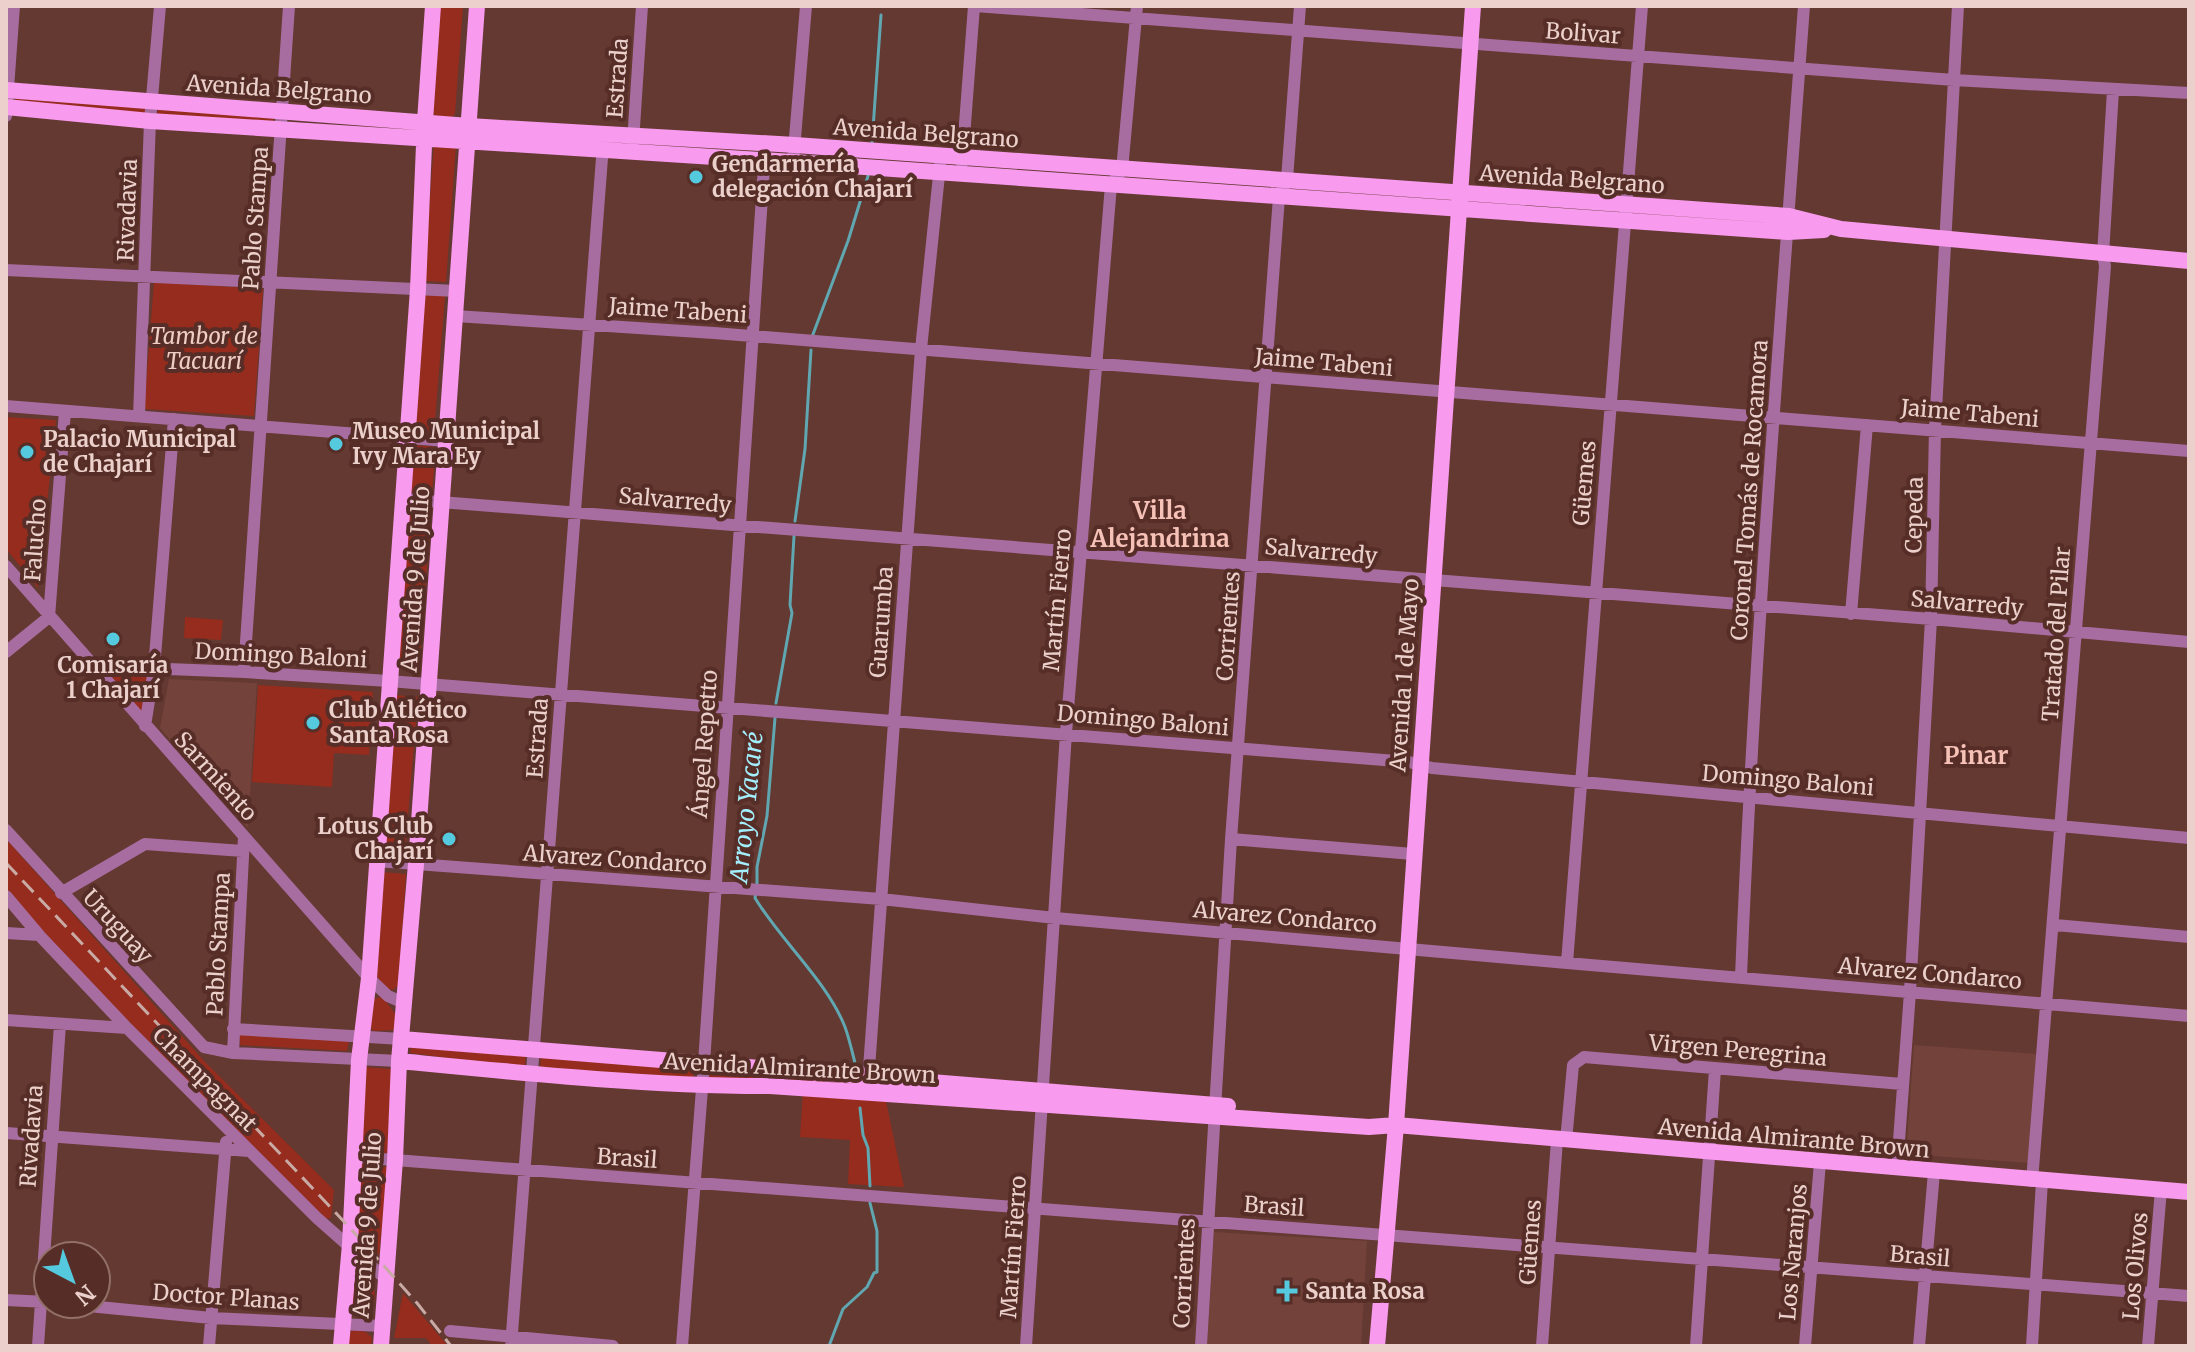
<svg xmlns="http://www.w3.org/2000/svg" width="2195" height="1352" viewBox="0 0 2195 1352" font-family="Merriweather,serif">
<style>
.built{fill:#73423a}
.green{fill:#952c1d}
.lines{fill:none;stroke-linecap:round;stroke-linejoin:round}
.stream{stroke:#60a7b2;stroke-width:3}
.minor{stroke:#a76da0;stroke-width:12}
.major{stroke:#f89aed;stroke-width:16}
.rail{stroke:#c9aaa5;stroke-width:3;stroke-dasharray:16 8;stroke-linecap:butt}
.poi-dot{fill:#55cadf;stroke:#572e27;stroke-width:3}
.labels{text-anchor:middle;stroke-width:8;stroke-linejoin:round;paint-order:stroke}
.street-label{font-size:22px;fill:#ebd0cb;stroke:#572e27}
.poi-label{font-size:22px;font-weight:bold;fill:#ebd0cb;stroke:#572e27;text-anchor:start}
.park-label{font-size:22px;font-style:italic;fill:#eecdc6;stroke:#572e27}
.neighbourhood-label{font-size:24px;font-weight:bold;fill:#f6c2b8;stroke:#572e27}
.water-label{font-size:24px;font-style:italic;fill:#a3effe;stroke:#572e27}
</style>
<rect width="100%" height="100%" fill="#633931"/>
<path class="built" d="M169,679L257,683L248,828L160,728Z
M1914,1045L2037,1054L2029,1163L1906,1154Z
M1214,1232L1367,1241L1361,1346H1207Z"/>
<path class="green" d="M439,6H463L455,114L451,118L436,117L430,110Z
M16,97L148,107L147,116L15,106Z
M158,108L274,117L273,125L157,116Z
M434,143L456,145L446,282L424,281Z
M154,282L263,289L254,416L144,409Z
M422,294L445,296L434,433L412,432Z
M6,417L56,420L38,588L6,549Z
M413,445L436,447L432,494L409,492Z
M409,514L431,515L419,669L396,668Z
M185,617L223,620L221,640L184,638Z
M96,669L152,671L144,722Z
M258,685L373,692L369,755L334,753L332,787L252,782Z
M395,695L418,697L405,853L382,851Z
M6,839L205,1062L334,1190L331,1218L324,1219L108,1001L13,900L6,891Z
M382,872L406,874L399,985L393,990L386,988L374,973Z
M382,996L396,1015L394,1030L373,1031L370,1025L372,1000Z
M240,1033L349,1041L347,1051L240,1045Z
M411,1046L526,1053L525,1068L410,1053Z
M541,1054L694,1067L693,1079L540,1067Z
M364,1067L393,1069L391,1153L361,1152Z
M709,1068L855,1080V1086L709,1078Z
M803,1091L886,1101L904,1187L848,1184L850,1140L800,1137Z
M360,1164L388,1167L379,1255L355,1229Z
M354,1268C373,1278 384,1298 365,1314L351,1311Z
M403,1293L448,1346H432L426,1338H394Z
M353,1329L366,1332L372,1338L371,1346H347L348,1335Z"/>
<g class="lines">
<path class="stream" d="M872,143L881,15
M812,337L848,241L868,176
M795,521L805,449L811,350
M776,703L792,613L790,605L794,536
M757,884V867L767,816L775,718
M756,892L755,898C781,941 827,981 845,1027C849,1038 852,1051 855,1063
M860,1108L863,1135L868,1148L870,1186
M829,1346L843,1309L867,1287L874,1273L877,1272V1231L870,1203"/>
<path class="minor" d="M975,6L1954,80L2189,93
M6,116L14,6
M633,142L642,6
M793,162L806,6
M962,163L974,6
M6,270L457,291
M455,316L714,333L2189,451
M6,406L447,441
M139,416L150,121L160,6
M402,499L1931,619L2189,642
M6,566L369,978L388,996L404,1003
M1851,614L1867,425
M6,652L49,617L65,411
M92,666L244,672L389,681L1409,762L1432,768L2189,838
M244,672L289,6
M145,726L154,669L174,419
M6,830L204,1047L233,1053L399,1061
M1231,839L1413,854
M376,861L881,899L1055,918L1567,963L2189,1016
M61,893L145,844L243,851
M6,896L39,935L127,1028L317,1218L386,1279
M2055,925L2189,937
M6,933L39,935
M1567,963L1642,6
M1741,977C1754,653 1780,329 1804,6
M6,1020L127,1028
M233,1029L402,1039
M233,1053L244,837
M868,1082L921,349L941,156
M6,1133L249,1151
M1566,1141L1573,1065L1584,1057L1902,1084
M355,1157L2189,1296
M1897,1168L1910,992L1931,619L1935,429L1958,6
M2032,1181L2105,266L2103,255L2113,90
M6,1300L47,1302
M68,1304L211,1318L382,1326
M450,1331L613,1346
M38,1346L60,1024
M209,1346L226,1142
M511,1346L603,145
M682,1346L704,1063L765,152
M1026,1346L1066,733L1111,185L1122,170L1137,6
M1201,1346L1231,839L1279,197L1287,179L1300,6
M1542,1346L1557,1140
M1696,1346L1715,1069
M1805,1346L1820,1162
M1919,1346L1934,1172
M2032,1346L2042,1181
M2148,1346L2161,1189"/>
<path class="major" d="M6,90L469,126L795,145L1789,216L1841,229L2189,261
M6,107L150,121L793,162L1788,232L1824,230
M402,1039L1228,1106
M399,1061C522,1073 646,1086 770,1086L1369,1127L1396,1125L2189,1192
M341,1346L350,1244L359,1060L369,978L418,289L425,121L433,6
M381,1346L395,1160L399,1061L416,864L477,6
M1377,1346L1396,1125L1473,6"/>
<path class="rail" d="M6,863L350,1228L417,1303L451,1346"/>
</g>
<g class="poi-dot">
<circle cx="696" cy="177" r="8"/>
<circle cx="336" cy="444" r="8"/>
<circle cx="27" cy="452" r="8"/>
<circle cx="113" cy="639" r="8"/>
<circle cx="313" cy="723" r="8"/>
<circle cx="449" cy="839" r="8"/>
<path d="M1283 1279h8v8h8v8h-8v8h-8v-8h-8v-8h8z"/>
</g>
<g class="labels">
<g class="street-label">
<text transform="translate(1583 33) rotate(4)" y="8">Bolivar</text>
<text transform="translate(617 78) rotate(-86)" y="8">Estrada</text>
<text transform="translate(279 89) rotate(4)" y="8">Avenida Belgrano</text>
<text transform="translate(926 133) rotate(4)" y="8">Avenida Belgrano</text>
<text transform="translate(1572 179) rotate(4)" y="8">Avenida Belgrano</text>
<text transform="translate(127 210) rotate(-88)" y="8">Rivadavia</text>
<text transform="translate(255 218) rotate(-86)" y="8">Pablo Stampa</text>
<text transform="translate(678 310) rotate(4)" y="8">Jaime Tabeni</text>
<text transform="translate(1324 362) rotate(5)" y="8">Jaime Tabeni</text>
<text transform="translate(1970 413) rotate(5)" y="8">Jaime Tabeni</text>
<text transform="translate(1584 483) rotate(-85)" y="8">Güemes</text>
<text transform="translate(1749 490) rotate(-86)" y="8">Coronel Tomás de Rocamora</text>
<text transform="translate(675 500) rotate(5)" y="8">Salvarredy</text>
<text transform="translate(1914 515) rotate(-89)" y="8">Cepeda</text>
<text transform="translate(35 540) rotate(-86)" y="8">Falucho</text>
<text transform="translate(1321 551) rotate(5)" y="8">Salvarredy</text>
<text transform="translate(415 579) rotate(-86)" y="8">Avenida 9 de Julio</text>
<text transform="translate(1057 600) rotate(-85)" y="8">Martín Fierro</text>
<text transform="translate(1967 603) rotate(5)" y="8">Salvarredy</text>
<text transform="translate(881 622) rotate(-86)" y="8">Guarumba</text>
<text transform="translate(1228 626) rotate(-86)" y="8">Corrientes</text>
<text transform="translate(2056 634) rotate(-86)" y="8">Tratado del Pilar</text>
<text transform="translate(281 655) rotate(3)" y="8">Domingo Baloni</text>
<text transform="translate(1404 675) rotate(-86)" y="8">Avenida 1 de Mayo</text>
<text transform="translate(1143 720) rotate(5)" y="8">Domingo Baloni</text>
<text transform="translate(537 738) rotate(-86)" y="8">Estrada</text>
<text transform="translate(704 744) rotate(-86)" y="8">Ángel Repetto</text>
<text transform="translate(216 776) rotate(48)" y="8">Sarmiento</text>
<text transform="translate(1788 780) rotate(5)" y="8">Domingo Baloni</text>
<text transform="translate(615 859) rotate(4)" y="8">Alvarez Condarco</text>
<text transform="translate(1285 917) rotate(5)" y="8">Alvarez Condarco</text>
<text transform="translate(118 926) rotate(47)" y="8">Uruguay</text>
<text transform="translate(218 944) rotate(-87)" y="8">Pablo Stampa</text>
<text transform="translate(1930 973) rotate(5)" y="8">Alvarez Condarco</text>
<text transform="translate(1738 1050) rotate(5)" y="8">Virgen Peregrina</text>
<text transform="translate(800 1068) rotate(3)" y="8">Avenida Almirante Brown</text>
<text transform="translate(205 1079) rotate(45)" y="8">Champagnat</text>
<text transform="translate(31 1136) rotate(-86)" y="8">Rivadavia</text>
<text transform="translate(1794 1138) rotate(5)" y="8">Avenida Almirante Brown</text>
<text transform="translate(627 1158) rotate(4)" y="8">Brasil</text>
<text transform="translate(1274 1206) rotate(4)" y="8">Brasil</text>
<text transform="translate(367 1225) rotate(-86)" y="8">Avenida 9 de Julio</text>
<text transform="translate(1530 1242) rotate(-86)" y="8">Güemes</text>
<text transform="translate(1013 1247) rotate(-86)" y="8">Martín Fierro</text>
<text transform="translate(1793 1252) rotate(-85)" y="8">Los Naranjos</text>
<text transform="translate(1920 1256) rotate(5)" y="8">Brasil</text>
<text transform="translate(2135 1266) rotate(-85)" y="8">Los Olivos</text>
<text transform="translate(1184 1273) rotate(-87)" y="8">Corrientes</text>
<text transform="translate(226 1297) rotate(4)" y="8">Doctor Planas</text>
</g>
<g class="poi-label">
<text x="712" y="172">Gendarmería<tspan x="712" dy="25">delegación Chajarí</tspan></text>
<text x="352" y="439">Museo Municipal<tspan x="352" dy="25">Ivy Mara Ey</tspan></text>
<text x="43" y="447">Palacio Municipal<tspan x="43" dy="25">de Chajarí</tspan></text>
<text x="113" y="673" text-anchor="middle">Comisaría<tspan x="113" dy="25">1 Chajarí</tspan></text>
<text x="329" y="718">Club Atlético<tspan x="329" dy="25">Santa Rosa</tspan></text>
<text x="433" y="834" text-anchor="end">Lotus Club<tspan x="433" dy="25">Chajarí</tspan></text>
<text x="1305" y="1299">Santa Rosa</text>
</g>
<g class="park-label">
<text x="204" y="344">Tambor de<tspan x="204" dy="25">Tacuarí</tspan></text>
</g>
<g class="neighbourhood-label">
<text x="1160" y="519">Villa<tspan x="1160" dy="28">Alejandrina</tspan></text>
<text x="1976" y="764">Pinar</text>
</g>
<g class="water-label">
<text transform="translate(747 807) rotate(-84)" y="8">Arroyo Yacaré</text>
</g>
</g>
<rect width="2195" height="1352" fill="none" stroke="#ebd0cb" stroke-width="16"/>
<g transform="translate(72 1280) rotate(139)"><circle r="38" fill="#572e27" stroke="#926f69" stroke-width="2"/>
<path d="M0-6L14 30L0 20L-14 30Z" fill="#55cadf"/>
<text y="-12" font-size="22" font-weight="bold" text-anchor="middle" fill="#ebd0cb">N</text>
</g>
</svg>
